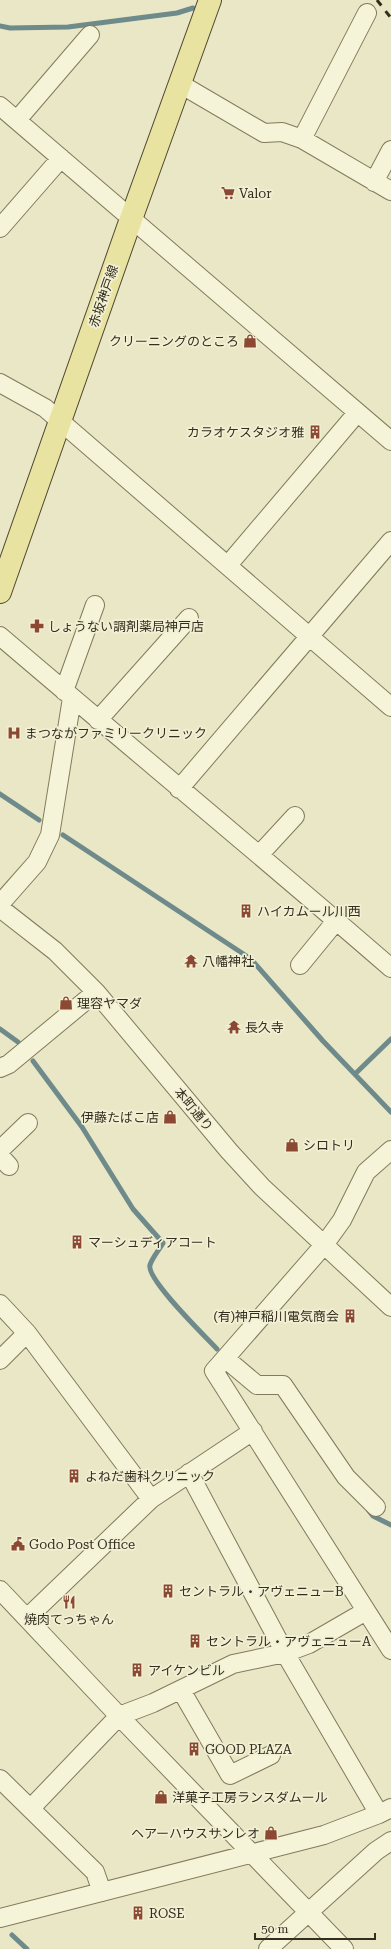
<svg xmlns="http://www.w3.org/2000/svg" width="391" height="1949" viewBox="0 0 391 1949" font-family="'Roboto Serif','Noto Sans JP',serif">
<style>
.lines{fill:none;stroke-linecap:round;stroke-linejoin:round}
.stream{stroke:#6e8a8a;stroke-width:5}
.minor-casing{stroke:#827a5d;stroke-width:20}
.major-casing{stroke:#514731;stroke-width:24}
.minor{stroke:#f5f3d8;stroke-width:18}
.major{stroke:#e9e3a1;stroke-width:22}
.rail{stroke:#342e1f;stroke-width:3;stroke-dasharray:7 7;stroke-linecap:butt}
.labels{text-anchor:middle;stroke-width:3.5;stroke-linejoin:round;paint-order:stroke}
.poi-label{font-size:13px;fill:#342e1f;stroke:#f2f0d4;text-anchor:start}
.street-label{font-size:13px;fill:#342e1f;stroke:#f2f0d4}
</style>
<rect width="100%" height="100%" fill="#e9e7c5"/>
<g class="lines">
<path class="stream" d="M0,26L10,28L68,27L177,13L193,8
M0,794L39,820
M63,835L251,959L323,1041L391,1112
M0,1029L18,1042
M33,1061L82,1127L133,1209L163,1243C159,1250 152,1258 150,1265C146,1279 205,1336 217,1349
M355,1074L391,1039
M369,1511L373,1516L391,1525
M12,1935L27,1949"/>
<g class="minor-casing">
<path id="minor" d="M179,85L187,88L264,133L282,132L302,139L391,191
M0,106L391,441
M17,120L90,35
M302,139L367,13
M374,182L391,150
M0,228L61,158
M0,383L45,408L391,707
M228,565L357,413
M0,636C130,747 262,856 391,968
M64,691L95,605
M98,720L189,618
M179,789L391,541
M260,854L295,816
M0,904L37,862L50,835L72,698
M0,908L55,951L96,992L229,1151L262,1187L391,1307
M300,965L336,921
M0,1068L9,1064L96,992
M0,1150L28,1123
M391,1150L366,1172L342,1220L324,1245L214,1371L391,1650
M0,1156L9,1166
M0,1304L27,1333L151,1499
M226,1359L257,1385H283L346,1477L376,1507
M0,1360L27,1333
M189,1473L285,1653L379,1814
M0,1590L119,1716L344,1949
M27,1618L151,1499L253,1431
M181,1690L230,1775L271,1755
M0,1779L95,1872L102,1892
M31,1808L119,1716L153,1703L233,1664L285,1653L309,1644L366,1611
M0,1918L324,1835L379,1814L391,1808
M268,1949L376,1851L391,1841"/>
</g>
<g class="major-casing">
<path id="major" d="M0,592L131,219L210,0"/>
</g>
<use href="#minor" class="minor"/>
<use href="#major" class="major"/>
<path class="rail" d="M377,0L391,18"/>
</g>
<defs>
<g id="supermarket-bare" transform="scale(1.08)"><path d="M-6-5.5h2.5l.6 2H6L4.5 2H-2.5L-4.4-4H-6ZM-1.5 3.2a1.3 1.3 0 1 0 .1 0ZM3 3.2a1.3 1.3 0 1 0 .1 0Z" fill="#8b4833" stroke="#f2f0d4" stroke-width="2.5" paint-order="stroke"/></g>
<g id="shop-bare" transform="scale(1.08)"><path d="M-5-2.5h2.3a2.7 3.5 0 0 1 5.4 0H5L5.5 6h-11ZM-1.5-2.5h3a1.5 2.3 0 0 0-3 0Z" fill="#8b4833" stroke="#f2f0d4" stroke-width="2.5" paint-order="stroke"/></g>
<g id="building-bare" transform="scale(1.08)"><path d="M-4-6H4V6H1V3H-1V6H-4ZM-2.5-4.3h1.7v1.8h-1.7ZM.8-4.3h1.7v1.8H.8ZM-2.5-1h1.7V.8h-1.7ZM.8-1h1.7V.8H.8Z" fill="#8b4833" stroke="#f2f0d4" stroke-width="2.5" paint-order="stroke"/></g>
<g id="pharmacy-bare" transform="scale(1.08)"><path d="M-2-6h4v4h4v4h-4v4h-4v-4h-4v-4h4Z" fill="#8b4833" stroke="#f2f0d4" stroke-width="2.5" paint-order="stroke"/></g>
<g id="hospital-bare" transform="scale(1.08)"><path d="M-5-5h3v3.5h4V-5h3V5h-3V1.5h-4V5h-3Z" fill="#8b4833" stroke="#f2f0d4" stroke-width="2.5" paint-order="stroke"/></g>
<g id="temple-bare" transform="scale(1.08)"><path d="M0-6L5-2H3V0L6.5 2.5H4V6H1.5V3h-3V6H-4V2.5H-6.5L-3 0V-2H-5Z" fill="#8b4833" stroke="#f2f0d4" stroke-width="2.5" paint-order="stroke"/></g>
<g id="civic-bare" transform="scale(1.08)"><path d="M-.6-6.5H3V-4.5H.6V-3L4-1V1h2V6H-6V1h2V-1L-.6-3ZM-1.2 2.5V6h2.4V2.5Z" fill="#8b4833" stroke="#f2f0d4" stroke-width="2.5" paint-order="stroke"/></g>
<g id="restaurant-bare" transform="scale(1.08)"><path d="M-5-6h1v4h1v-4h1v4h1v-4h1v5L-1.5 .5V6h-2V.5L-5-1ZM5-6V6H3V1.5H1.5Q1.5-4 5-6Z" fill="#8b4833" stroke="#f2f0d4" stroke-width="2.5" paint-order="stroke"/></g>
</defs>
<g fill-rule="evenodd">
<use href="#supermarket-bare" x="228" y="193"/>
<use href="#shop-bare" x="250" y="341"/>
<use href="#building-bare" x="315" y="432"/>
<use href="#pharmacy-bare" x="37" y="626"/>
<use href="#hospital-bare" x="14" y="733"/>
<use href="#building-bare" x="246" y="911"/>
<use href="#temple-bare" x="191" y="961"/>
<use href="#shop-bare" x="66" y="1003"/>
<use href="#temple-bare" x="234" y="1027"/>
<use href="#shop-bare" x="170" y="1117"/>
<use href="#shop-bare" x="292" y="1145"/>
<use href="#building-bare" x="77" y="1242"/>
<use href="#building-bare" x="350" y="1316"/>
<use href="#building-bare" x="74" y="1476"/>
<use href="#civic-bare" x="18" y="1544"/>
<use href="#building-bare" x="168" y="1591"/>
<use href="#restaurant-bare" x="69" y="1602"/>
<use href="#building-bare" x="195" y="1641"/>
<use href="#building-bare" x="137" y="1670"/>
<use href="#building-bare" x="194" y="1749"/>
<use href="#shop-bare" x="161" y="1797"/>
<use href="#shop-bare" x="271" y="1833"/>
<use href="#building-bare" x="138" y="1913"/>
</g>
<g class="labels">
<g class="poi-label">
<text x="239" y="198">Valor</text>
<text x="239" y="346" text-anchor="end">クリーニングのところ</text>
<text x="304" y="437" text-anchor="end">カラオケスタジオ雅</text>
<text x="48" y="631">しょうない調剤薬局神戸店</text>
<text x="25" y="738">まつながファミリークリニック</text>
<text x="257" y="916">ハイカムール川西</text>
<text x="202" y="966">八幡神社</text>
<text x="77" y="1008">理容ヤマダ</text>
<text x="245" y="1032">長久寺</text>
<text x="159" y="1122" text-anchor="end">伊藤たばこ店</text>
<text x="303" y="1150">シロトリ</text>
<text x="88" y="1247">マーシュディアコート</text>
<text x="339" y="1321" text-anchor="end">(有)神戸稲川電気商会</text>
<text x="85" y="1481">よねだ歯科クリニック</text>
<text x="29" y="1549">Godo Post Office</text>
<text x="179" y="1596">セントラル・アヴェニューB</text>
<text x="69" y="1624" text-anchor="middle">焼肉てっちゃん</text>
<text x="206" y="1646">セントラル・アヴェニューA</text>
<text x="148" y="1675">アイケンビル</text>
<text x="205" y="1754">GOOD PLAZA</text>
<text x="172" y="1802">洋菓子工房ランスダムール</text>
<text x="260" y="1838" text-anchor="end">ヘアーハウスサンレオ</text>
<text x="149" y="1918">ROSE</text>
</g>
<g class="street-label">
<text transform="translate(103 296) rotate(-71)" y="5">赤坂神戸線</text>
<text transform="translate(194 1109) rotate(50)" y="5">本町通り</text>
</g>
</g>
<path d="M255 1933v6h120v-6" fill="none" stroke="#342e1f" stroke-width="2"/>
<text x="261" y="1933" font-size="12" fill="#342e1f" stroke="#f2f0d4" stroke-width="3" paint-order="stroke">50 m</text>
</svg>
